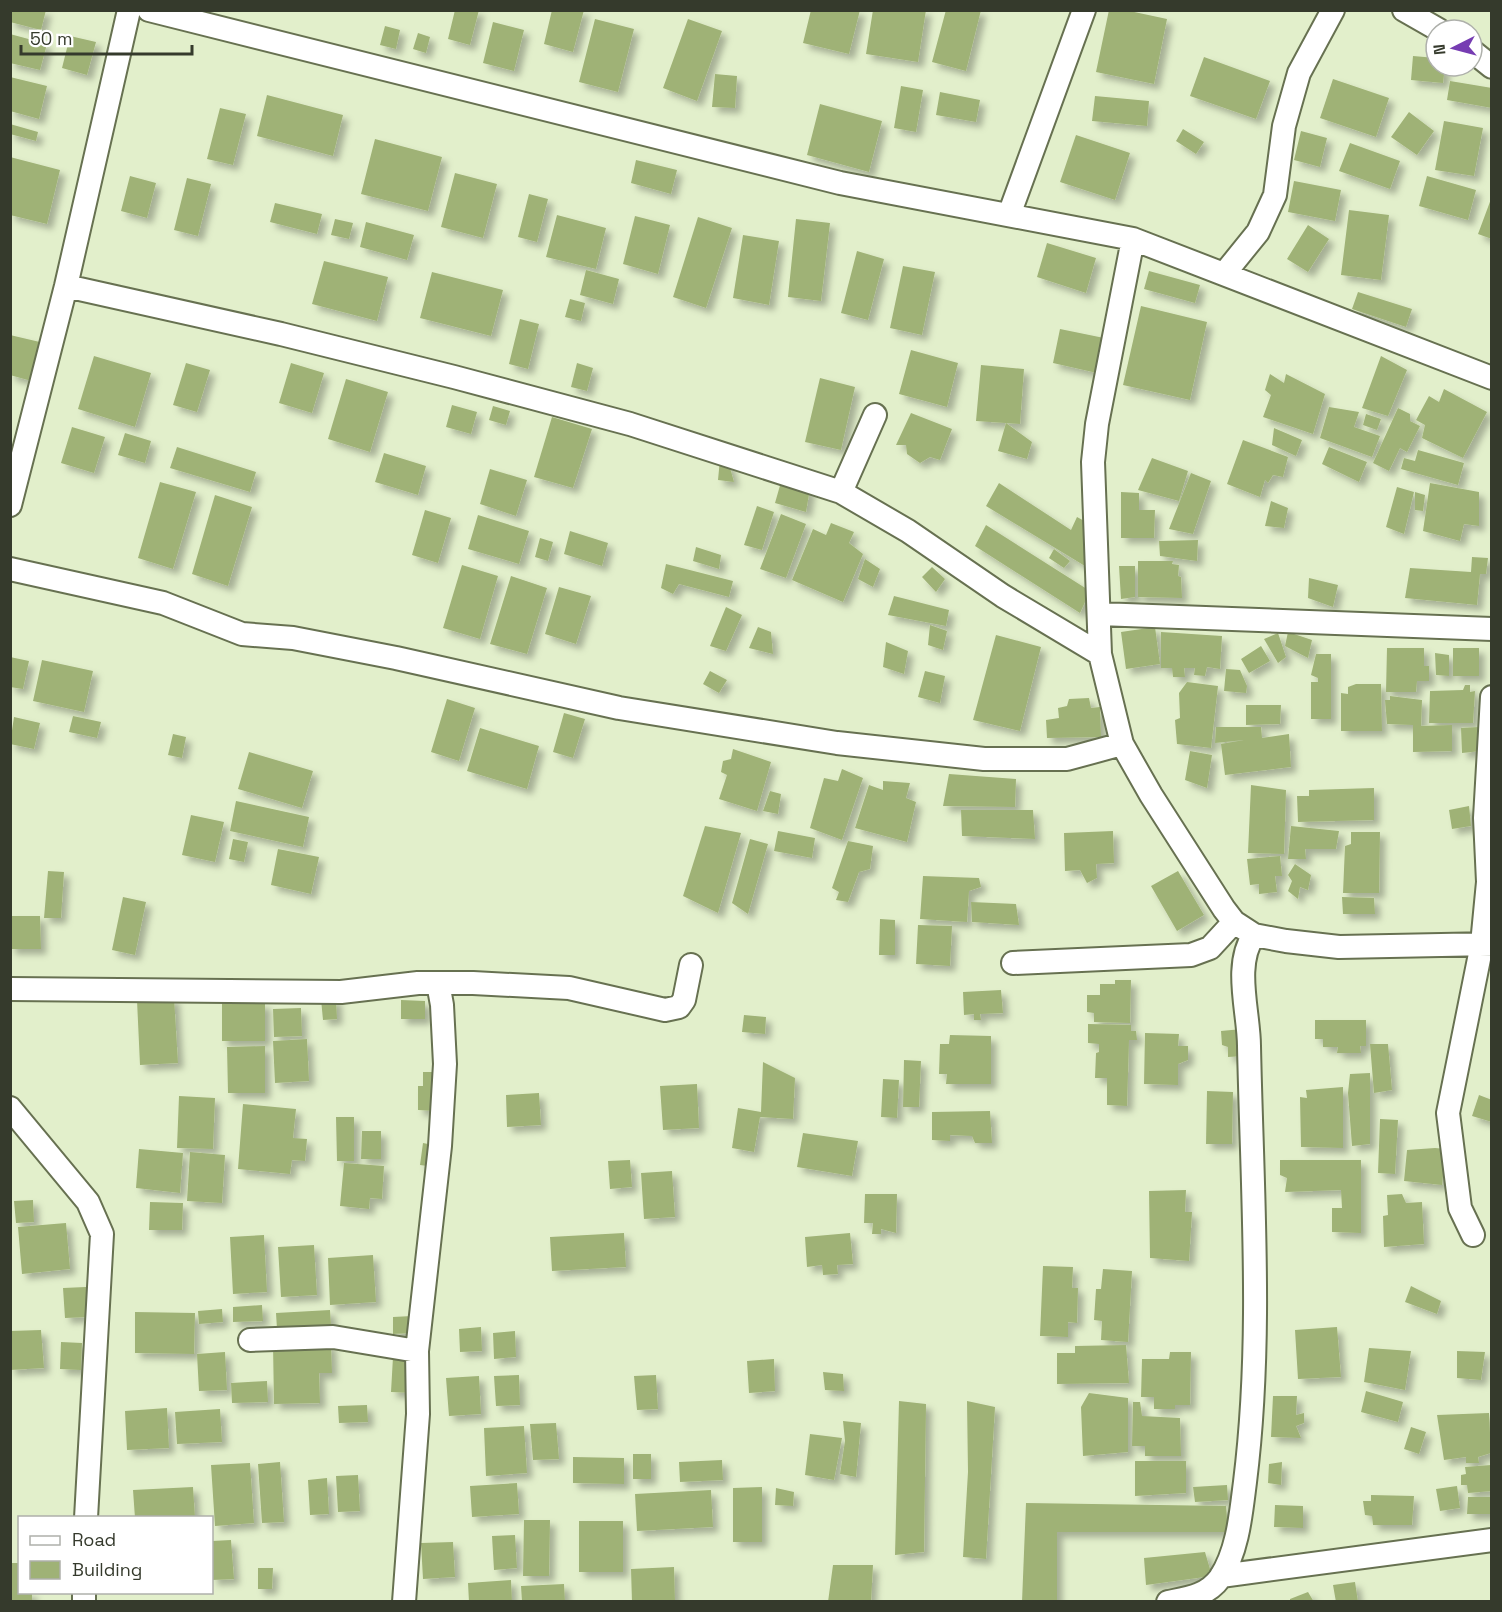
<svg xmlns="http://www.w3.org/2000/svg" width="1502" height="1612" viewBox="0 0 1502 1612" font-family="'Space Grotesk',sans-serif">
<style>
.building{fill:#9fb276;filter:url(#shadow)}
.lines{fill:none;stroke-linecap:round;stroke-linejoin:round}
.street-casing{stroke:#677151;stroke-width:26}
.street{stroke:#fff;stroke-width:22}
</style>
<defs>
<filter id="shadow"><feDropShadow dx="5.5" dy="5.5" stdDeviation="3" flood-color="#0004"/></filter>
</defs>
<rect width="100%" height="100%" fill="#e2efcb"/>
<path class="building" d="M10,10H46L41,30L10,22Z
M455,10H479L470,45L448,39Z
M552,10H584L573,52L544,44Z
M811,10H860L849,54L803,43Z
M873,10H926L918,62L866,54Z
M946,10H981L966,71L932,62Z
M1109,10H1125L1167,19L1154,84L1096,72Z
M595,19L634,29L618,92L579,82Z
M688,19L722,31L697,101L663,88Z
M493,22L524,30L514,71L483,63Z
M385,26L400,30L396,49L380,45Z
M418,33L430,37L426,53L413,49Z
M10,34L47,44L40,70L10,63Z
M70,36L96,42L87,75L62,68Z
M1413,56L1436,58V66H1445L1443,83L1411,80Z
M1204,57L1270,81L1256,119L1190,96Z
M715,74L737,76L735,108L712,107Z
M10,77L47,86L39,119L10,111Z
M1333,79L1389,98L1376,137L1320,118Z
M1450,81L1492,88V108L1447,100Z
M901,86L923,90L916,132L894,128Z
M940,92L980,100L976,122L936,115Z
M267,95L343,115L333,156L257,136Z
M1095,96L1149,101L1147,126L1092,121Z
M820,104L882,121L869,172L807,155Z
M220,108L246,114L233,165L207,159Z
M1409,112L1434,131L1417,155L1391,137Z
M1444,121L1483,128L1474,176L1435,170Z
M10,124L38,132L36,141L10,134Z
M1183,129L1204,142L1196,154L1176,141Z
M1301,131L1327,138L1320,167L1294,160Z
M1076,135L1130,153L1115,200L1060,182Z
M375,139L442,157L428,211L361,194Z
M1350,143L1400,161L1390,189L1339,171Z
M10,157L60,170L47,224L10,215Z
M636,160L677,170L671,194L631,183Z
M455,173L497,184L483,238L441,227Z
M130,176L156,183L147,218L121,211Z
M1427,176L1476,190L1468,220L1419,206Z
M187,178L211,184L198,236L174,230Z
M1294,181L1341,190L1335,221L1288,212Z
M529,194L548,199L537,242L518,237Z
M1491,199H1492V239L1478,234Z
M275,203L322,214L317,234L270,222Z
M1349,210L1389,215L1381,280L1341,275Z
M557,215L606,228L596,269L546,257Z
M635,216L670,225L658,274L623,264Z
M698,217L732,228L706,308L673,297Z
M335,219L353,223L349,239L331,235Z
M796,219L830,223L821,301L788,297Z
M366,222L414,235L407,260L360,247Z
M1308,225L1329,239L1308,272L1287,259Z
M743,235L779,241L769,305L733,298Z
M1047,243L1096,258L1086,293L1037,277Z
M857,251L884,259L868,320L841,313Z
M324,261L388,277L377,321L312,304Z
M903,266L935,272L922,335L890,328Z
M586,270L619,279L613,304L580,295Z
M1149,271L1200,285L1195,303L1144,289Z
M432,272L503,290L491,336L420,318Z
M1358,292L1412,309L1406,327L1352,309Z
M570,299L585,303L581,321L565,317Z
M1141,306L1207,322L1190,400L1123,385Z
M520,319L539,324L528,369L509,364Z
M1060,329L1104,338L1097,373L1053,363Z
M10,335L44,343L35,382L10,375Z
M911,350L958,363L947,407L899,394Z
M94,356L151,373L135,427L78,409Z
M1381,356L1407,370L1388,416L1362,408Z
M186,363L210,370L197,412L173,405Z
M291,363L324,373L312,413L279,403Z
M577,363L593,368L587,391L571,387Z
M981,365L1024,369L1020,424L1006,423L1032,442L1027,459L998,451L1006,423L976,421Z
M1270,374L1284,383L1286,374L1325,394L1313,434L1263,417L1271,395L1265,390Z
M820,378L855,387L841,450L805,442Z
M346,379L388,392L370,452L328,439Z
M1444,389L1487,412L1463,458L1422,438L1425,425L1416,420L1429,396L1439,402Z
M452,405L477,412L471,434L446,427Z
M493,406L510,411L506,425L489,420Z
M1329,407L1359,412L1354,427L1380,436L1372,457L1320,438Z
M1398,408L1410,414V421L1420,426L1407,452L1400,448L1389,471L1373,463Z
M911,413L952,429L940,460L930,457L920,463L907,454L906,445H896Z
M1366,414L1381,419L1377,430L1363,425Z
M552,417L592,429L573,488L534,477Z
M72,427L105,437L94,473L61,463Z
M1274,428L1302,440L1296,456L1272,445Z
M125,433L151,441L145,463L118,455Z
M1243,440L1288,457L1283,477L1273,475L1268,483L1265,480L1260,497L1227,484Z
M177,447L256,472L250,492L170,468Z
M1329,447L1367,462L1359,482L1322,464Z
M1418,450L1464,463L1458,485L1401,469L1404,458L1415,461Z
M384,453L426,466L418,495L375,482Z
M1152,458L1188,471L1179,501L1138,490Z
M720,459L729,464L734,482L718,480Z
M490,469L527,480L516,516L480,504Z
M1191,473L1211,481L1193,534L1169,529Z
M160,482L196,492L173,569L138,558Z
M781,482L810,488L806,512L775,503Z
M999,483L1071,530L1077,517L1088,523L1084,534L1089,562L1085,566L986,506Z
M1430,483L1479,492V526L1464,524L1460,541L1423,531Z
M1397,487L1414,492L1404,534L1386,527Z
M1121,492L1139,493V510H1155L1154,538H1121Z
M1415,492L1425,495L1423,511L1415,510Z
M215,495L252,507L228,586L192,574Z
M1271,501L1288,508L1284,528L1265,526Z
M757,506L774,512L762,550L744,545Z
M425,510L451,518L438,563L412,555Z
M781,514L806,524L786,578L760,569Z
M478,515L529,531L519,564L468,549Z
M831,523L854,532L849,543L863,554L843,602L792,580L813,529L826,535Z
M986,525L1090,591L1080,613L975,546Z
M570,531L608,543L602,566L564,554Z
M540,538L553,542L548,561L535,557Z
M1198,540L1197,561L1160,556L1159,541Z
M696,547L721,555L719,569L693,561Z
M1054,549L1070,561L1064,568L1049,558Z
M1472,557L1488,558L1486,574H1480L1477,605L1405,598L1410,568L1471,572Z
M865,559L880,569L873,587L858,579Z
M1138,561H1173L1172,564L1179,565L1178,576L1181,577L1182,598L1138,597Z
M666,564L733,581L729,597L679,584L673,594L661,588Z
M462,565L498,576L480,639L443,628Z
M1119,566H1135V597L1121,599Z
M932,567L945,579L936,592L922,577Z
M511,576L547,588L527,654L490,644Z
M1309,578L1338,585L1333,607L1308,598Z
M559,587L591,596L576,644L545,634Z
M894,596L949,610L946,626L888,615Z
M726,607L742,615L726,651L710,646Z
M930,625L947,631L943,650L928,645Z
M758,627L771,632L773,654L749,648Z
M1155,627L1160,664L1126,669L1121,632Z
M1161,632L1222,636L1220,669L1207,667L1205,676L1194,675L1195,668H1184L1185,677H1173L1172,668H1161Z
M1288,632L1312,640L1308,658L1285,646Z
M1278,633L1286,657L1278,663L1264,639Z
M996,635L1041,647L1020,731L973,720Z
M886,642L908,651L904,674L883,667Z
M1261,646L1270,661L1249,673L1241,659Z
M1387,648H1424V666H1429V681H1417L1416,692H1386Z
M1453,648H1479V676H1453Z
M1435,653L1449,655V676L1436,675Z
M1316,654H1331V719H1311V682H1318V678L1311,675Z
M10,657L29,661L23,689L10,687Z
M42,660L93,671L84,712L33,701Z
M1226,669L1240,670L1247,686L1246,693L1224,691Z
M710,671L727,680L719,693L703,684Z
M925,671L945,676L940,703L918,697Z
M1187,682L1218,686L1211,748L1177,744L1175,720L1180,718L1179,693Z
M1356,684H1381L1382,731H1341V693L1348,694V687Z
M1465,685H1470V692L1475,691L1473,723H1429L1430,691L1463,690Z
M1390,696L1422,700L1421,726L1452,725V751L1413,752V725L1387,724L1385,700H1390Z
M1089,698L1091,708L1100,707L1101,737L1047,738L1046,720L1059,718L1058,708L1067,706L1069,699Z
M447,699L475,708L459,761L431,752Z
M1246,705H1281L1280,724L1246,725Z
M564,713L585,719L573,758L553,752Z
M73,716L101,722L97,738L69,732Z
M14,717L40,723L34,749L10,744Z
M1216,727H1261L1262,738L1289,734L1291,767L1225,775L1221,744L1244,740L1215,743Z
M1479,727L1481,751L1462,753L1461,728Z
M480,728L539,746L527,789L467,771Z
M173,734L186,737L182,758L168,755Z
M733,749L771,762L757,811L719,799L727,775L721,772L723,761L731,759Z
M1190,751L1212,755L1207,788L1185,780Z
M249,752L313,771L302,808L238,789Z
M842,769L863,778L842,840L810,828L824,778L838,781Z
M949,774L1016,779L1015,807L943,806Z
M883,781L910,783L906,798L916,802L907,842L855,828L869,785L883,790Z
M1251,785L1286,790L1284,854L1248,853Z
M1374,788V820L1298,822L1297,796H1309V790Z
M770,791L781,794L778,814L763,811Z
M236,801L309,817L303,847L230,831Z
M1469,806L1471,826L1452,829L1449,810Z
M961,810H1033L1035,839L962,836Z
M191,815L224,822L215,862L182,855Z
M705,826L741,833L718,913L683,896Z
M1291,826L1339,831L1336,849H1305L1306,859H1288Z
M778,831L815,838L812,858L774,851Z
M1113,831L1114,863L1096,864L1097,878L1087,883L1080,870L1065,871L1064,833Z
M1351,832H1380L1379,893H1343L1345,846L1351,844Z
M233,839L248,842L244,862L229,859Z
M750,839L768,844L748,914L732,903Z
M848,841L873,846L870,869L859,872L848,902L836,900L839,892L832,888Z
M278,849L319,857L311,894L271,885Z
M1280,856L1282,876H1275L1277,892L1259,894V884L1250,885L1247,859Z
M1295,864L1311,875L1308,890L1300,887L1298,899L1288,891L1292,881L1288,875Z
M48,871L64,872L61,918H44Z
M1178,871L1204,915L1177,931L1151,886Z
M923,876L979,878L981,887L969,891L967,922L920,919Z
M123,897L146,902L135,955L112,950Z
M1342,897L1374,898L1375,914H1343Z
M971,902L1016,904L1019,925L972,922Z
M10,916H40L41,949H10Z
M880,919L895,920V955H879Z
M918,925L952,926L950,966L916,964Z
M1115,980H1131L1130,1023L1094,1022V1013L1087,1012V995H1100V984H1115Z
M1001,990L1003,1013L980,1014L981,1020H974V1014L964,1015L963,992Z
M174,997L178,1063L140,1065L137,1000Z
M336,998L337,1019L323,1020L321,999Z
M401,1000L425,1001V1019H401Z
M222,1003H265V1041H222Z
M301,1008L302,1036L274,1037L273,1009Z
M744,1015L766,1017L765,1034L742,1032Z
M1315,1020H1366V1046H1360L1361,1053H1337L1338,1047H1323V1039H1315Z
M1088,1024L1131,1025V1031H1136L1137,1040H1129L1127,1106L1107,1105V1078H1095L1096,1053L1099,1052V1044L1088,1043Z
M1242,1029L1244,1056L1228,1057V1047L1222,1045L1221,1031Z
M1145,1033L1179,1034L1178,1046H1188V1060L1178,1064V1085L1144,1084Z
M950,1035L991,1036V1084H946L947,1074H939L940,1044H949Z
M307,1039L309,1081L275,1083L273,1041Z
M1370,1044H1388L1392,1090L1374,1093Z
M265,1046V1093H228L227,1047Z
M904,1060L921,1061L919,1107H903Z
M763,1062L795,1078L793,1119L760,1117L754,1152L732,1148L738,1108L761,1112Z
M423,1072H436V1111L418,1110V1086H423Z
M1370,1073V1144L1352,1146L1348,1093L1350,1074Z
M883,1079L899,1080L897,1118L881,1117Z
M697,1084L699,1128L663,1130L660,1086Z
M1343,1087V1148L1301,1147L1300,1097L1307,1098L1306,1090Z
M1207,1091L1233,1092L1232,1144H1206Z
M539,1093L541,1125L507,1127L506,1095Z
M1479,1095L1492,1100V1122L1472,1116Z
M179,1096L215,1098L213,1149L177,1148Z
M243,1104L296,1109L293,1138L307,1139L305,1161L292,1160L290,1174L238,1169Z
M990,1111L992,1143H975L972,1136L950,1135V1141L932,1140V1112Z
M336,1117H354V1161H337Z
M1380,1119L1398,1120L1395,1174L1378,1173Z
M362,1131H381V1159H361Z
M803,1133L858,1141L852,1176L797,1167Z
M423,1143L438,1146L434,1167L420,1165Z
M1435,1148L1446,1149L1442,1185L1404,1181L1407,1150Z
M139,1149L183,1153L180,1193L136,1188Z
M190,1152L225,1155L222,1203L187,1201Z
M630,1160L632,1187L610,1189L608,1161Z
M1280,1160H1361V1233L1332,1232V1208H1342L1341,1190L1285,1192L1287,1178L1280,1175Z
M344,1163L384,1166L382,1199L370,1198L369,1209L340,1206Z
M672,1171L675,1217L644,1219L641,1173Z
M1186,1190L1185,1212H1192L1189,1261L1150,1258L1149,1191Z
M865,1194H897L896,1233L881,1229V1234H872L873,1223H864Z
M1402,1194L1406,1203L1422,1202L1424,1244L1384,1247L1383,1216L1388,1215L1387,1195Z
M33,1200L34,1222L16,1223L14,1201Z
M150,1202L183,1203L182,1230H149Z
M66,1223L70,1269L22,1274L18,1227Z
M624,1233L626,1267L552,1271L550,1237Z
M850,1233L853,1264L837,1265L838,1274L823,1275L822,1265L807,1267L805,1237Z
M264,1235L267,1292L233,1294L230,1237Z
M314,1245L317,1295L281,1297L278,1247Z
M373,1255L376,1302L330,1305L328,1258Z
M1043,1266L1073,1267L1072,1288H1078L1077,1323L1068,1322V1337L1040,1336Z
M1103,1269L1132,1271L1128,1342L1101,1340L1102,1321L1094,1320L1096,1289H1101Z
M1411,1286L1441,1301L1437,1314L1405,1302Z
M86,1287L87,1317L65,1318L63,1288Z
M262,1305L263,1321L233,1322V1307Z
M222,1309L223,1322L199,1324L198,1311Z
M330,1310L331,1326L277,1329L276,1313Z
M135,1312L195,1313L194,1354L135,1353Z
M412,1316L413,1333L393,1334V1317Z
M481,1327L482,1351L460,1352L459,1329Z
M1337,1327L1341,1377L1298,1379L1295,1330Z
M41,1330L44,1368L10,1370V1331Z
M515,1331L516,1357L494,1359L493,1333Z
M61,1342L82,1343L81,1370L60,1369Z
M331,1343L332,1373H319L320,1403L274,1404L273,1344Z
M1126,1345L1129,1383L1057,1384V1353H1075V1346Z
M1369,1348L1411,1351L1405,1390L1364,1382Z
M1457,1351L1485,1352L1481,1380L1457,1378Z
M225,1352L227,1390L199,1391L197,1354Z
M1170,1352H1191L1190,1405H1175V1409H1154V1397H1141L1142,1359H1169Z
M393,1357L415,1359L413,1393L391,1392Z
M774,1359L775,1391L749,1393L747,1361Z
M823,1372L843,1374L844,1391L825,1390Z
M519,1375L520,1405L496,1406L494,1376Z
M656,1375L658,1409L637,1410L634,1376Z
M479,1376L481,1414L449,1416L446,1378Z
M267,1381L268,1402L232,1403L231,1383Z
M1366,1391L1403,1402L1398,1422L1361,1412Z
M1089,1393L1128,1398V1452L1083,1456L1081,1407Z
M1273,1396H1297L1296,1415L1304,1413V1423L1296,1426L1301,1438L1271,1437Z
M899,1401L926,1404L924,1552L895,1555Z
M967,1401L995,1407L986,1559L963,1557L968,1472Z
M1133,1402H1140L1142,1416L1180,1418L1181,1456H1145V1446H1132Z
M367,1405L368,1422L339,1423L338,1406Z
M167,1408L169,1448L127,1450L125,1411Z
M220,1409L222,1442L177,1444L175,1412Z
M1489,1413L1491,1453L1478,1457L1479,1463H1466V1457L1444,1460L1437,1415Z
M843,1421L861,1423L856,1477L840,1474L845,1441Z
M556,1423L559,1459L533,1460L530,1424Z
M524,1426L527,1473L486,1476L484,1428Z
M1411,1427L1426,1432L1419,1454L1404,1449Z
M810,1434L842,1438L834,1480L805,1475Z
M633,1454H651V1479H633Z
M573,1457L624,1458V1484L573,1483Z
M722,1460L723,1480L680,1482L679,1462Z
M1135,1461H1186V1493L1135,1496Z
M280,1462L284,1522L262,1523L258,1464Z
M1282,1462L1281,1485L1268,1483L1269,1464Z
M250,1463L254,1523L215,1526L211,1465Z
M1491,1465L1492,1491L1468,1493L1467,1485H1461V1475L1466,1474L1465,1467Z
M358,1475L360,1511L338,1512L336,1476Z
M327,1478L329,1514L310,1515L308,1480Z
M517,1483L519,1514L472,1517L470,1486Z
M1227,1485L1228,1500L1195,1502L1193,1487Z
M1457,1486L1460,1508L1440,1511L1436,1489Z
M193,1487L195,1518H135L133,1490Z
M762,1487V1542H733V1488Z
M776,1488L794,1492L793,1506L775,1505Z
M711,1490L713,1527L637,1531L635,1494Z
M1371,1495L1414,1496L1412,1525H1373L1372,1516L1365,1515L1363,1501H1371Z
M1468,1497H1492V1514H1467Z
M1026,1503L1226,1506L1228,1532H1057V1602H1022Z
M1275,1505L1303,1506V1528L1274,1527Z
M524,1520H550L549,1576H523Z
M579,1521H623V1572H579Z
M515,1535L517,1568L494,1570L492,1536Z
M231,1540L234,1579L212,1580V1541Z
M453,1542L455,1577L423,1579L421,1543Z
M1205,1552L1212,1576L1146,1585L1144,1558Z
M10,1563H20V1592H32V1602H10Z
M833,1565H873L871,1602H828Z
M674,1567L675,1602H632L631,1569Z
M258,1568H273L272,1589H258Z
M511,1580L512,1602H469L468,1583Z
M1355,1582L1358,1602H1336L1333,1585Z
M564,1584L565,1602H522L521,1586Z
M1308,1592L1314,1602H1290V1599Z"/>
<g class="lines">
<g class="street-casing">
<path id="street" d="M149,10L840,183L1133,239L1492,378
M1404,10L1439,30
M1472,51L1492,67
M1009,215L1084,10
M1133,239L1097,424L1093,462L1100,654L1122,744L1151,795L1224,909L1234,922L1254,935L1286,941L1339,947L1492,944
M1224,274L1258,232L1275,195L1284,126L1299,73L1333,10
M66,286L281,334L454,377L630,424L841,492L908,531L1003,596L1100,654
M841,492L875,415
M10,505L66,286L129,10
M10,569L163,603L242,634L293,638L396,658L619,708L837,743L984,759H1067L1122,744
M1099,614L1492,629
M1013,963L1191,955L1210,948L1234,922
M10,989L341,992L418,983H473L569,988L665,1010L679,1007L684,1000L691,965
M10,1108L88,1202L102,1234L86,1518
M1473,1235L1460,1208L1448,1113L1482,944L1488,882L1485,818L1492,697
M250,1340L333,1337L417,1351
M1221,1576L1492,1540
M84,1602V1592
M404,1602L418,1414L417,1351L440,1146L445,1064L442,1005L438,983
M1168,1602C1188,1598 1207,1596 1220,1578C1238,1551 1241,1513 1245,1482C1263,1338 1252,1191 1249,1046C1249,1012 1233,965 1254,935"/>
</g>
<use href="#street" class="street"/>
</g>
<rect width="1502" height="1612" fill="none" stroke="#353a2c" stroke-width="24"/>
<rect x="18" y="1516" width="195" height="78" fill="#ffffff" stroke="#aeb0ab" stroke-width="1.5"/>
<rect x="30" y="1536" width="30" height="9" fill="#ffffff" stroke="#aeb0ab" stroke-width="1.5"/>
<text x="72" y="1546" font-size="18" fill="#353a2c">Road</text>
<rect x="30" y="1561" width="30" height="18" fill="#9fb276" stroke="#aeb0ab" stroke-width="1.5"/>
<text x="72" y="1576" font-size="18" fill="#353a2c">Building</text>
<g transform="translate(1454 48) rotate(264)"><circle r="28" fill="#ffffff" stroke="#aeb0ab" stroke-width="1.5"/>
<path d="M0-4.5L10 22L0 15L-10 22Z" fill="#763cb2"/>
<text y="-9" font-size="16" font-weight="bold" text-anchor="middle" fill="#353a2c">N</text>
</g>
<path d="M21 45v9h171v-9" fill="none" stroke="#353a2c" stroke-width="3"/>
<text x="30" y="45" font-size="18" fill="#353a2c" stroke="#ffffff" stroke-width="4.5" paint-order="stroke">50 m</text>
</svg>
